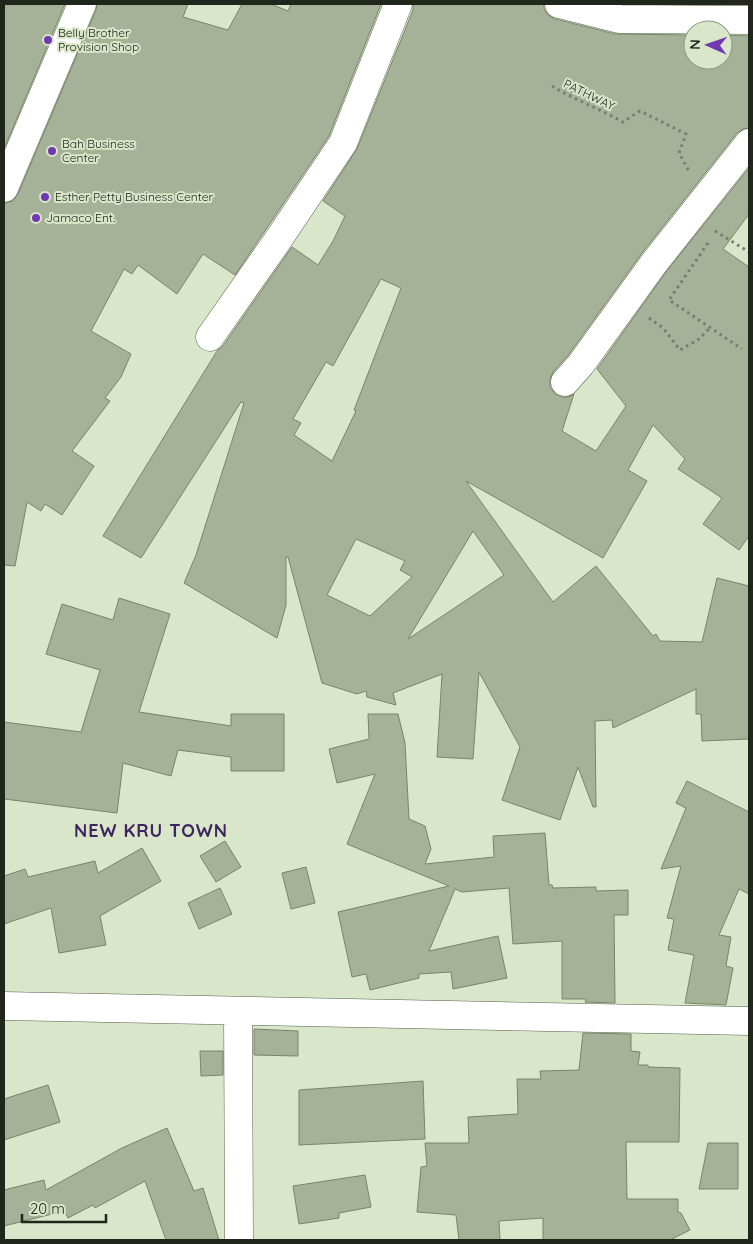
<svg xmlns="http://www.w3.org/2000/svg" width="753" height="1244" viewBox="0 0 753 1244" font-family="Quicksand,sans-serif">
<style>
.building{fill:#a5b297;stroke:#78846b;fill-rule:evenodd}
.lines{fill:none;stroke-linecap:round;stroke-linejoin:round}
.minor-casing{stroke:#556149;stroke-width:29}
.path{stroke:#757e6c;stroke-width:3;stroke-dasharray:2.5 4;stroke-linecap:butt}
.minor{stroke:#fff;stroke-width:28}
.poi-dot{fill:#7039b0;stroke:#d9e6ca;stroke-width:2}
.labels{text-anchor:middle;stroke-width:4;stroke-linejoin:round;paint-order:stroke}
.poi-label{font-size:12px;fill:#21261c;stroke:#d9e6ca;text-anchor:start}
.street-label{font-size:12px;fill:#21261c;stroke:#d9e6ca}
.district-label{font-size:18px;font-weight:bold;letter-spacing:1px;fill:#3e255f;stroke:#d9e6ca}
</style>
<rect width="100%" height="100%" fill="#d9e6ca"/>
<path class="building" d="M4,4H65L4,149Z
M97,4H188L183,17L228,30L242,4H271L288,11L291,4H381L329,136L235,275L203,254L177,294L138,265L132,274L124,269L91,331L131,354L121,377L105,398L110,401L72,451L94,466L62,515L45,504L41,511L27,502L15,566L4,565V203L13,201L18,194L96,10Z
M413,4H544V9L548,15L555,19L615,34L693,35V60H723V35L749,36V128L743,129L737,133L642,253L569,354L553,372L550,379V387L555,394L562,397H569L574,394L562,431L596,451L626,406L597,369L666,272L749,168V214L723,249L749,267V536L739,550L703,524L722,498L678,469L685,459L653,425L628,470L647,481L603,558L466,481L553,602L596,566L653,636L656,634L660,641L702,642L717,578L749,586V739L702,741L701,714H696V689L613,728L612,720L595,721L596,807H593L578,767L560,820L502,800L520,747L479,672L473,759L437,757L442,674L393,693L396,705L367,697L366,691L357,694L322,683L288,557H286V605L277,638L184,583L196,555L244,403L241,402L141,558L103,536L217,351L223,346L292,247L318,265L333,241L345,216L323,201L357,149L413,10ZM381,279L401,288L354,410L356,411L332,461L294,435L301,423L293,419L326,362L333,366ZM473,531L504,575L408,639ZM356,539L405,561L400,570L412,577L370,616L327,595Z
M119,598L170,614L139,712L231,726V714H284V771H231V757L178,750L171,776L123,763L117,813L4,799V722L81,732L100,670L46,654L62,604L113,620Z
M368,714H398L405,743L409,819L425,826L431,849L425,864L494,857L493,836L545,833L549,885H552L553,888L596,887V891L628,890V915H614L615,1003L585,1002L586,999H562V941L513,944L509,888L462,892L455,889L429,951L498,936L507,978L453,989L451,972L419,974V978L370,990L366,974L352,977L338,912L449,886L347,844L375,774L337,783L329,749L369,739Z
M687,781L749,812V894L739,889L719,935L731,937L726,966L733,968L726,1005L685,1003L694,955L668,950L674,919L667,918L681,866L661,869L686,808L676,803Z
M225,841L241,867L216,882L200,856Z
M142,848L161,881L100,916L106,945L59,953L51,908L4,924V876L25,869L28,877L95,861L98,873Z
M306,867L315,903L291,909L282,873Z
M220,888L232,914L199,929L188,903Z
M254,1029L298,1031V1056L254,1055Z
M583,1033L631,1034V1051L640,1052L638,1065H648V1067L680,1068L679,1142H626L627,1199H678V1212L681,1213L690,1230L670,1240H543V1218L499,1221L500,1240H459L456,1215L417,1212L421,1167L427,1166L425,1143H469L468,1117L518,1114L517,1079H541L540,1071L579,1070Z
M200,1051H223V1075L201,1076Z
M423,1081L425,1139L299,1145V1090Z
M48,1085L60,1122L4,1140V1099Z
M167,1128L194,1191L203,1188L219,1240H166L145,1181L95,1208L93,1205L68,1218L64,1211L4,1226V1190L44,1180L46,1190L122,1148Z
M708,1143H738V1189H699Z
M365,1175L371,1207L339,1213V1218L299,1224L293,1186Z"/>
<g class="lines">
<g class="minor-casing">
<path id="minor" d="M559,4L619,19L749,20
M4,188L82,4
M210,337L278,240L343,143L398,4
M565,382L581,364L654,263L749,143
M4,1006L749,1021
M238,1011L239,1240"/>
</g>
<path class="path" d="M552,86C575,100 600,109 623,122L640,111L686,134L679,153L690,173
M715,231L749,252
M708,243L669,300L742,349
M649,318L663,328L680,350L699,339L710,328"/>
<use href="#minor" class="minor"/>
</g>
<g class="poi-dot">
<circle cx="48" cy="40" r="5"/>
<circle cx="52" cy="151" r="5"/>
<circle cx="45" cy="197" r="5"/>
<circle cx="36" cy="218" r="5"/>
</g>
<g class="labels">
<g class="poi-label">
<text x="58" y="37">Belly Brother<tspan x="58" dy="14">Provision Shop</tspan></text>
<text x="62" y="148">Bah Business<tspan x="62" dy="14">Center</tspan></text>
<text x="55" y="201">Esther Petty Business Center</text>
<text x="46" y="222">Jamaco Ent.</text>
</g>
<g class="street-label">
<text transform="translate(589 95) rotate(26)" y="4">PATHWAY</text>
</g>
<g class="district-label">
<text x="151" y="837">NEW KRU TOWN</text>
</g>
</g>
<rect width="753" height="1244" fill="none" stroke="#21261c" stroke-width="10"/>
<g transform="translate(708 45) rotate(272)"><circle r="24" fill="#d9e6ca" stroke="#8f9984"/>
<path d="M0-4L9 19L0 12L-9 19Z" fill="#7039b0"/>
<text y="-8" font-size="14" font-weight="bold" text-anchor="middle" fill="#21261c">N</text>
</g>
<path d="M22 1214v8h84v-8" fill="none" stroke="#21261c" stroke-width="2.5"/>
<text x="30" y="1214" font-size="15" fill="#21261c" stroke="#d9e6ca" stroke-width="4" paint-order="stroke">20 m</text>
</svg>
